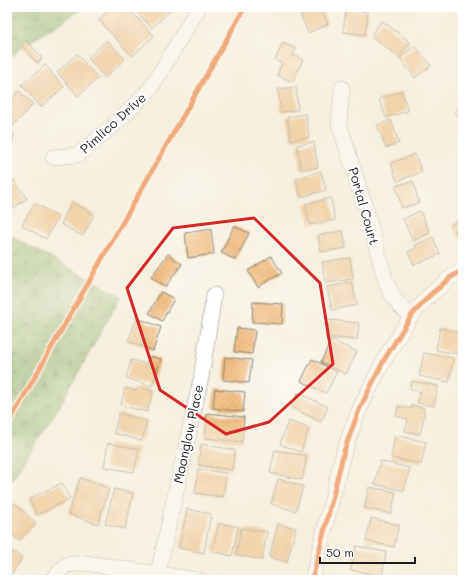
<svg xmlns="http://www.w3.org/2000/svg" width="470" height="587" viewBox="0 0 470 587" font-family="Mali,sans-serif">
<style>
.forest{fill:url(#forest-firs);stroke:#526642}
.building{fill:url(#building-hatch)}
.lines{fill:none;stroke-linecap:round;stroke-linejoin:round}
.minor-casing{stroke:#89867d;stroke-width:16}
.minor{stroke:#fff;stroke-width:15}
.cycleway-casing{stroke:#fff;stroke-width:8}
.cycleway{stroke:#e8590c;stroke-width:5}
.marked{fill:none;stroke:#d62828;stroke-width:3;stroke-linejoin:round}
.labels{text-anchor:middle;stroke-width:4;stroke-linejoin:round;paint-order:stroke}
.street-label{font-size:13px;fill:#1c1c1c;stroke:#fff}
</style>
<defs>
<pattern id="forest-firs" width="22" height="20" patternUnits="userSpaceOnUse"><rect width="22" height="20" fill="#89b167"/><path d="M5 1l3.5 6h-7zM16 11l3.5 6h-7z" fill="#6f8f54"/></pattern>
<pattern id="building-hatch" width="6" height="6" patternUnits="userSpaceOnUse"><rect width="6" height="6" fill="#f0b872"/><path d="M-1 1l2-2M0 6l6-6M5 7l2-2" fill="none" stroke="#cd9e62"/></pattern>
</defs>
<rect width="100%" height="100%" fill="#fff"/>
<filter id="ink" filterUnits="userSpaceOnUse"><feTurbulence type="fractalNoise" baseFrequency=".025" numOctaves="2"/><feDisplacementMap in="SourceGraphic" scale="8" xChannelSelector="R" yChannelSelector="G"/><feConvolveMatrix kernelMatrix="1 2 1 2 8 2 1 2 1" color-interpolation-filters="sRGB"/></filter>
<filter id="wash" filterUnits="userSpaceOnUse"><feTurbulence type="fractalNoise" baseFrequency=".012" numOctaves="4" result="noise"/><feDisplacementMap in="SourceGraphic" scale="16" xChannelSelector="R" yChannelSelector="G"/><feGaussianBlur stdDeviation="0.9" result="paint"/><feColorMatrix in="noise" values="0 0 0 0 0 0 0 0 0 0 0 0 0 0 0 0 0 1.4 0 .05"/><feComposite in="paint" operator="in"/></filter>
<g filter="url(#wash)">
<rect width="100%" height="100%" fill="#f6efde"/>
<path class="forest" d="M7,7H85L21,48L7,62Z
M7,233L23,243L121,296L59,407L7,488Z"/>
<g id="blocks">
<path class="building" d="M112,7H127L154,36L132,56L99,20Z
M132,7H170L172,9L152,28Z
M309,7H321L328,24L308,33L299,11Z
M346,9L368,12L365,35L343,32Z
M382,21L410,42L398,57L371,35Z
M26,40L42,58L37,63L21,45Z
M107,40L125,59L105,78L88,58Z
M283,43L296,49L293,55L303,59L293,82L277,75L282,63L275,60Z
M415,46L431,66L415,78L400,58Z
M77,54L98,78L78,96L57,72Z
M45,65L64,87L41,107L22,85Z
M296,87L298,110L281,112L278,89Z
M19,91L33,104L11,128L7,124V104Z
M402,91L408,111L386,118L379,99Z
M462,103L463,104V120L454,113Z
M306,114L309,137L291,140L287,117Z
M391,120L399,143L386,148L377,125Z
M7,132L14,133L9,168L7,167Z
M314,142L318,167L301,170L297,145Z
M415,154L422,172L397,181L391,163Z
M321,171L326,190L301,197L296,179Z
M14,180L27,199L7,212V185Z
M413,181L419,203L402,208L396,186Z
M331,198L335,220L310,225L305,204Z
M72,202L94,214L83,236L61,224Z
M35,203L58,217L46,239L22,225Z
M420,211L430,233L413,241L403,219Z
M463,217V238L460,239L451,225Z
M234,226L249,233L236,260L221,253Z
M211,229L214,254L188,258L185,233Z
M343,231L346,248L321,252L318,235Z
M433,237L440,254L414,265L408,252L416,248L415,245Z
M168,254L182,264L165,287L151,277Z
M271,256L282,273L258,287L248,271Z
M350,258L353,279L325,283L322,262Z
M352,282L357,305L332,310L327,287Z
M161,292L174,299L162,321L149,313Z
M253,302L283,304L282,324L252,322Z
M463,309V318L459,312Z
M137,318L161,327L153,351L128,341Z
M329,320L359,323L357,340L326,337Z
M237,328L255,330L252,354L234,352Z
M440,328L463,333V355L436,350Z
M331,340L357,352L346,374L321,362Z
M424,353L453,358L449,382L419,376Z
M150,356L161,359L152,386L126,378L131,360L146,364L147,360L149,361Z
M225,357L252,360L249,383L223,380Z
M312,359L337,372L326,393L301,381Z
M412,381L438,386L434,406L417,403L421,392L410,389Z
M138,387L153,391L147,412L121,405L125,388L136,391Z
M215,389L245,392L243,412L213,408Z
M298,393L328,407L321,422L291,407Z
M412,405L424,408L423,412L425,413L420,434L405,431L408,419L396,416L398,406L411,409Z
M119,413L147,421L142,441L114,433Z
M207,413L244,417L242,442L205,438Z
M288,421L309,428L301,452L280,444Z
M395,435L426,442L421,464L391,458Z
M108,443L139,449L134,472L104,467Z
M201,444L235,450L232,470L198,465Z
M275,450L307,456L302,480L270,473Z
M380,461L410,468L404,491L375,484Z
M198,469L226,473L223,497L195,493Z
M80,478L109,488L98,524L68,514Z
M278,479L303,486L296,511L271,504Z
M62,483L70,499L37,515L29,499Z
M369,487L396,492L391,514L364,508Z
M114,489L133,493L125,529L105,524Z
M15,503L36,523L19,541L7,529V512Z
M187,509L211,514L204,553L179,548Z
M371,518L399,525L394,547L366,541Z
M219,523L238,527L232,556L212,551Z
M278,524L296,528L287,562L269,557Z
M241,528L267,532L262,560L236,555Z
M356,546L386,552L382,576L351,570Z
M7,547L22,558L10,577L7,575Z
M360,576L375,579V580H359Z"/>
</g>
</g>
<g filter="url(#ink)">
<use href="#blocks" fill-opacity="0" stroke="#89867d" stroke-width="1"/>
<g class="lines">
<g class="minor-casing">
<path id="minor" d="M342,88L339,123L367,213L386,282L392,295L399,305L411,316
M53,157L78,155L122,118L151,88L199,7
M158,573L201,378L214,295
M52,580L66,565L86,563L198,580
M312,580L344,451L359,410L384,360L411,316L429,296L450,278L463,270"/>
</g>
<use href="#minor" class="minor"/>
<g class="cycleway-casing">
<path id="cycleway" d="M7,426L245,7
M312,580L344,451L359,410L384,360L411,316L429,296L450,278L463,270"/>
</g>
<use href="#cycleway" class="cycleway"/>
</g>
</g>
<path d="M0 0H470V587H0ZM254,218L320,283L333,364L269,422L226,434L160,390L127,288L173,228Z" fill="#f6efde" fill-opacity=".55" fill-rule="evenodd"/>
<path class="marked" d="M254,218L320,283L333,364L269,422L226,434L160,390L127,288L173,228Z"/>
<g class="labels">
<g class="street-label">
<text transform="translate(113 123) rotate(-42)" y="5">Pimlico Drive</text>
<text transform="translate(364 206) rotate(74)" y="5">Portal Court</text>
<text transform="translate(188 434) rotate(-78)" y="5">Moonglow Place</text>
</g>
</g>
<rect width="470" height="587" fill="none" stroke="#fff" stroke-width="24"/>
<path d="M320 557v6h95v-6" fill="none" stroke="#1c1c1c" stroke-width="2"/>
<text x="326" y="557" font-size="12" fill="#1c1c1c" stroke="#ffffff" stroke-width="3" paint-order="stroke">50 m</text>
</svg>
